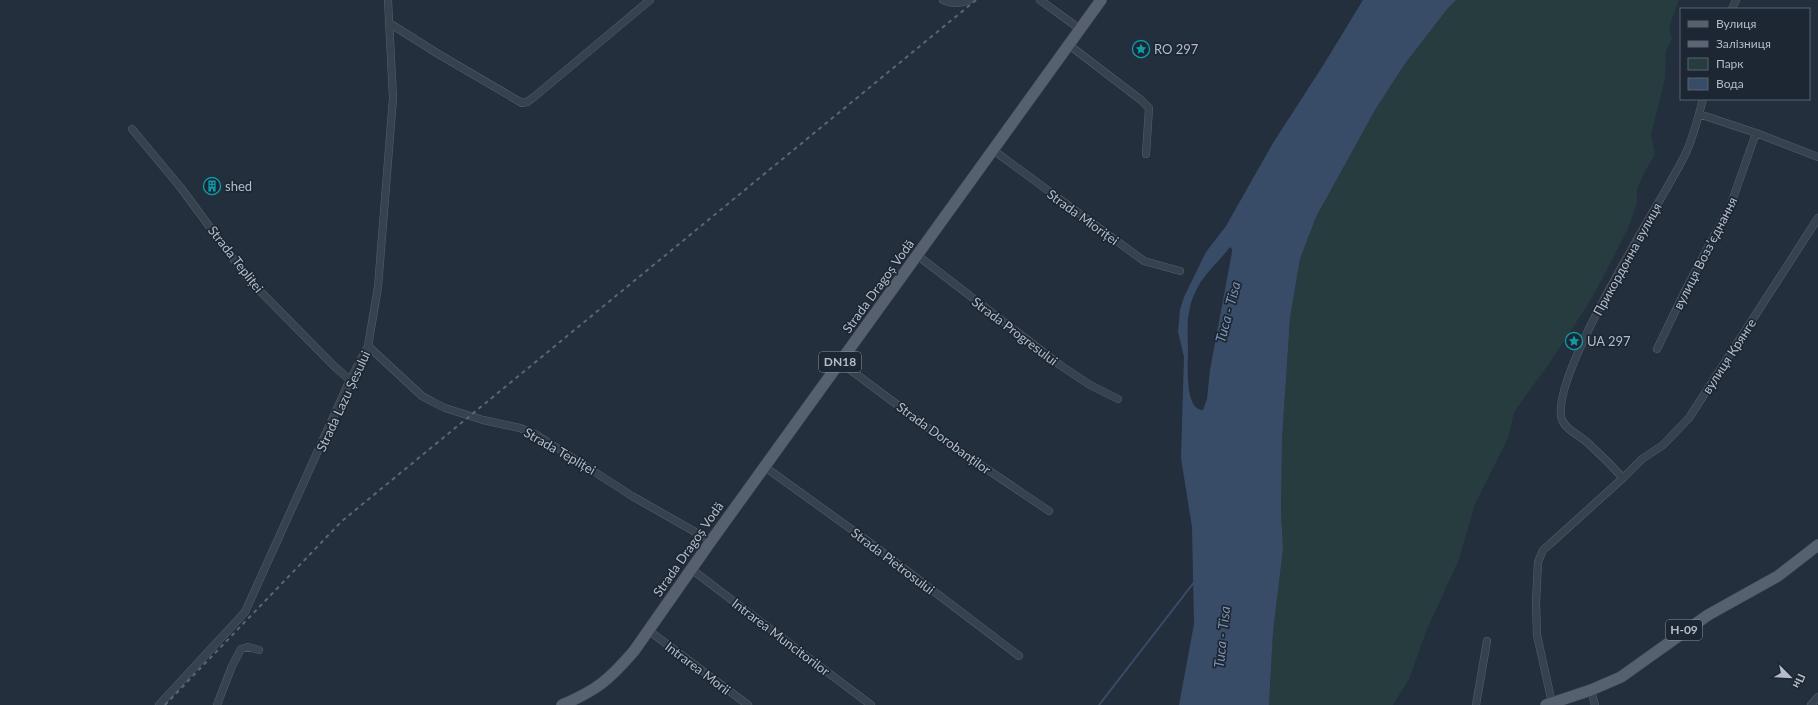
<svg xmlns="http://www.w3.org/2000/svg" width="1818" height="705" viewBox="0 0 1818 705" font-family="Lato,sans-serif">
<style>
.green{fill:#263c3f}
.water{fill:#394c67;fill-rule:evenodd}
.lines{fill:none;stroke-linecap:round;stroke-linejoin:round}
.stream{stroke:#394c67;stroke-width:2}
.street-casing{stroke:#565f6c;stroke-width:8}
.primary-casing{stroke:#414a57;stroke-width:12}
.street{stroke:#38414e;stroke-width:7}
.primary{stroke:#56606e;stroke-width:11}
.rail{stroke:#5a6575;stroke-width:2;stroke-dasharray:4 4;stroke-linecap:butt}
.labels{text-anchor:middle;stroke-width:3.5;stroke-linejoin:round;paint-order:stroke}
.shield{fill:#1d2633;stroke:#878f9c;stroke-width:1}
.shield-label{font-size:12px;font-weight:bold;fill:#b4bcc9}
.poi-label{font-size:13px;fill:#b4bcc9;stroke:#1d2633;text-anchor:start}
.street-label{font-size:13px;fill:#b4bcc9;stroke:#1d2633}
.water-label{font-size:14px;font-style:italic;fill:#7c92b1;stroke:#1d2633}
</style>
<rect width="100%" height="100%" fill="#242f3e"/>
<path class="green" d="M1456,0H1679L1669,27L1672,38L1666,51L1665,79L1651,134L1655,155L1645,171L1637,189V203L1628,228L1611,262L1592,298L1551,361L1514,412L1509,436L1475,504L1459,559L1426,632L1409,679L1393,705H1269L1273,632L1283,549L1281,513L1282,439L1290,318L1300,259L1316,217L1375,110L1404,65L1448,8Z"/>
<path class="water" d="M1363,0H1456L1448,8L1404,65L1375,110L1316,217L1300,259L1290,318L1282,439L1281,513L1283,549L1273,632L1269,705H1179L1194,624L1192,527L1181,458L1184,357L1178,332L1180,310L1184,297L1206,252L1226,226L1273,143L1324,64ZM1230,247L1232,249V252L1210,370L1207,399L1203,410C1184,410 1188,363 1188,350C1188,340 1187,329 1188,319C1189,311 1191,300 1195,293C1202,275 1219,262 1230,247Z"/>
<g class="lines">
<path class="stream" d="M1099,705L1195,581"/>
<g class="street-casing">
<path id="street" d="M943,0C953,4 959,4 969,0
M1040,0L1080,29
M1732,9L1736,0
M389,23L440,55L522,103L527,102L534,97L650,0
M1069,45L1141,100L1149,108L1146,154
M1699,114L1756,133L1818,157
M132,129L181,188L249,280L335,367L350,380
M993,150L1144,261L1180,271
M917,255L1060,365L1090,385L1118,399
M368,346L422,396L433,402L445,408L483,420L520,428L537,435L632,496L711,541
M1657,349L1687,287L1731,204L1756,133
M840,362L951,445L1049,511
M765,467L869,542L1019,656
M1623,478L1642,459L1663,445L1689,418L1818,218
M691,569L871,705
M648,630L748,705
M1591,690L1595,705
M1552,703L1537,635L1536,602L1538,562L1543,550L1550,544L1623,478C1612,466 1601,455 1589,444C1581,436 1566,430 1562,420C1547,379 1662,201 1684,157C1693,139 1698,118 1703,99
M159,705L245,612L350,380L368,346L378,287L393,98L388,0
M217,705L232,666L241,649L248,647L259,650
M1476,705L1487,641
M1811,705L1818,697"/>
</g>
<g class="primary-casing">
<path id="primary" d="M562,705C597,690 609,680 634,651L711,541L1101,0
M1546,705L1591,690L1621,677L1708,615L1778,576L1818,545"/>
</g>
<use href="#street" class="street"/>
<use href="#primary" class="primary"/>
<path class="rail" d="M165,705L342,521L976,0"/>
</g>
<defs>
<g id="sight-ring" transform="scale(0.9)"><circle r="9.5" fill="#1d2633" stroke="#0f9aa8" stroke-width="1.5"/><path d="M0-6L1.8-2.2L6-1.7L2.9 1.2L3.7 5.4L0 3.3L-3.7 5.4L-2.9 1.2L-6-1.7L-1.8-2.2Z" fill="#0f9aa8"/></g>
<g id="building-ring" transform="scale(0.9)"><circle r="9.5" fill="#1d2633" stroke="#0f9aa8" stroke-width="1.5"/><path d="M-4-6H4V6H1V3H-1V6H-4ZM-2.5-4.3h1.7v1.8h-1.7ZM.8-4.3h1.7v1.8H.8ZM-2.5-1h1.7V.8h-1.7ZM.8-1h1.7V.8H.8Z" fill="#0f9aa8"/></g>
</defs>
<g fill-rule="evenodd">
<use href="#sight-ring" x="1141" y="49"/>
<use href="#building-ring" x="212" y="186"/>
<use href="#sight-ring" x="1574" y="341"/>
</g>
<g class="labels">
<g class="shield">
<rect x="819" y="352" width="42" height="20" rx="3"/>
<rect x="1666" y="620" width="36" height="20" rx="3"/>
</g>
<g class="shield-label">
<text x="840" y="366">DN18</text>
<text x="1684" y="634">Н-09</text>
</g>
<g class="poi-label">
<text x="1154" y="54">RO 297</text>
<text x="225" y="191">shed</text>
<text x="1587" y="346">UA 297</text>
</g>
<g class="street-label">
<text transform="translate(1083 217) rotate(36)" y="5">Strada Mioriței</text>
<text transform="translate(1705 253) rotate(-63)" y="5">вулиця Воззʼєднання</text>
<text transform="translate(236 259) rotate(52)" y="5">Strada Tepliței</text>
<text transform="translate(1627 259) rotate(-61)" y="5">Прикордонна вулиця</text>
<text transform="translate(878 286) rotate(-54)" y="5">Strada Dragoș Vodă</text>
<text transform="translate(1015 331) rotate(37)" y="5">Strada Progresului</text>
<text transform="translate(1729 356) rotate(-57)" y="5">вулиця Крянге</text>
<text transform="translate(343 401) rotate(-65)" y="5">Strada Lazu Șesului</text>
<text transform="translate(944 438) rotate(36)" y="5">Strada Dorobanților</text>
<text transform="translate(560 451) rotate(30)" y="5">Strada Tepliței</text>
<text transform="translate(688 549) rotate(-55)" y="5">Strada Dragoș Vodă</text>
<text transform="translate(893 561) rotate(37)" y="5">Strada Pietrosului</text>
<text transform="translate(781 637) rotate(37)" y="5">Intrarea Muncitorilor</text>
<text transform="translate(698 668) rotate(37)" y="5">Intrarea Morii</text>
</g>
<g class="water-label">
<text transform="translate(1228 312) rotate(-75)" y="5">Тиса - Tisa</text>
<text transform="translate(1222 637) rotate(-84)" y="5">Тиса - Tisa</text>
</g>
</g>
<rect x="1680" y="8" width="130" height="92" fill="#1d2633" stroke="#59626f"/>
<rect x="1688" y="21" width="20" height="6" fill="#56606e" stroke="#59626f"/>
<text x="1716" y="28" font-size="12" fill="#b4bcc9">Вулиця</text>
<rect x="1688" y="41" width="20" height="6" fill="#5a6575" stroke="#59626f"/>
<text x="1716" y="48" font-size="12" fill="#b4bcc9">Залізниця</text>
<rect x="1688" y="58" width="20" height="12" fill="#263c3f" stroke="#59626f"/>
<text x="1716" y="68" font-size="12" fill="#b4bcc9">Парк</text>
<rect x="1688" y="78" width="20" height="12" fill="#394c67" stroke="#59626f"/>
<text x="1716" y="88" font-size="12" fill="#b4bcc9">Вода</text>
<g transform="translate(1790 677) rotate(114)" stroke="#1d2633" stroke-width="3" paint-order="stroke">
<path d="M0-3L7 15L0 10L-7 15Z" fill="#b4bcc9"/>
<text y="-6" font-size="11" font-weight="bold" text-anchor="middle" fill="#b4bcc9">Пн</text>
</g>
</svg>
